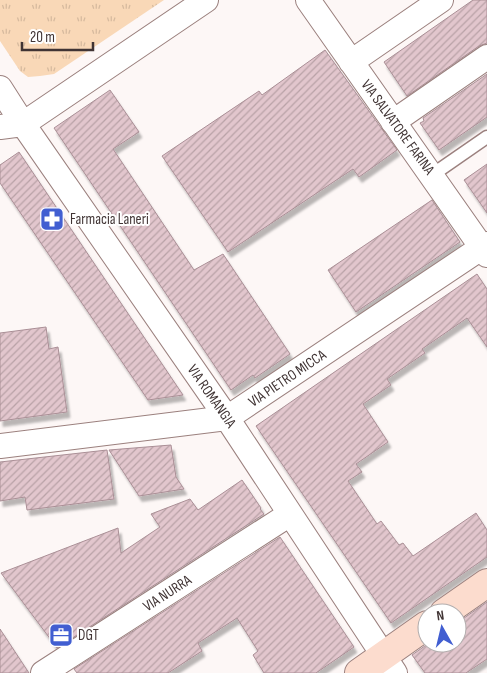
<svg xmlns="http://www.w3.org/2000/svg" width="487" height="673" viewBox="0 0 487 673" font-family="'Sofia Sans Condensed',sans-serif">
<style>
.grass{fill:url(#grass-tufts)}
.building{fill:url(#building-hatch);stroke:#aa8f96;filter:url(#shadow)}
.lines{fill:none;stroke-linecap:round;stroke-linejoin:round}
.lane-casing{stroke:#9b807e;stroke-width:15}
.street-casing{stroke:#9b807e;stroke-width:26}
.secondary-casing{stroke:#9b807e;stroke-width:30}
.lane{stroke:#fff;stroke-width:12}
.street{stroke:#fff;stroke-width:24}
.secondary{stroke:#fcdcce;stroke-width:28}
.labels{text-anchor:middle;stroke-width:4;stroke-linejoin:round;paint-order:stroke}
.street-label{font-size:15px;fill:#403434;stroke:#fff}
.poi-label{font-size:15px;fill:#403434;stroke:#fff;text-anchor:start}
</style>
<defs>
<pattern id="grass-tufts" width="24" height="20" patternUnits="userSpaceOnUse" patternTransform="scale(1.25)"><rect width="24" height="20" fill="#f9d8b7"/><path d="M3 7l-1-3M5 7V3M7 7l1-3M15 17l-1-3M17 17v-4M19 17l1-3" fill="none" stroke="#d6ba9e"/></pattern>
<pattern id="building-hatch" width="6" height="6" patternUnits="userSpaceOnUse" patternTransform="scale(1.25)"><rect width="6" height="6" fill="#e2c6cd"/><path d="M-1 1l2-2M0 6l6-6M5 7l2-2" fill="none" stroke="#b9a2a7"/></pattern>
<filter id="shadow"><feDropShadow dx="3" dy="5.5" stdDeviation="1" flood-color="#0004"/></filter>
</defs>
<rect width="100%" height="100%" fill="#fdf7f6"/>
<path class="grass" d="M0,0H164L54,74L40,76L28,77L20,71L0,41Z"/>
<path class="building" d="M473,0H487V43L479,46L407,96L384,62Z
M325,50L397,150L359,177L353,169L228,252L162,156L259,91L262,95Z
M487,74V117L439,150L420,123L424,121L423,118Z
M110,90L139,132L113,149L194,270L223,254L290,354L255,378L253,375L231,390L54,128Z
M19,152L183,395L148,400L0,183V165Z
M487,164V213L464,180Z
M432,200L460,242L356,312L328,270Z
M477,274L487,289V347L467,318L422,349L425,353L387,379L391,385L363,404L388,442L356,464L362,472L348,481L377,524L381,521L399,545L403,543L413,556L476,513L487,530V557L391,623L256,426Z
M46,327L49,349L58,347L67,412L0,421V333Z
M171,445L176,477L184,489L139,496L109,450Z
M107,450L114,499L27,510L25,497L0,501V462Z
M242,480L261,508L260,509L264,514L57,648L1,573L118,528L121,553L160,527L151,514L190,499L198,510Z
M280,537L354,647L316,673H264L253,655L258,651L237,618L198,643L202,651L168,673H77L74,669Z
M487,602V659L466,673H425L412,655L429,643H457V623Z
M0,629L29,673H0Z"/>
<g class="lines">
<g class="lane-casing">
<path id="lane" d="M432,175L487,137"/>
</g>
<g class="street-casing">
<path id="street" d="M308,0L487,255
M351,62L441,0
M0,88L23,124L227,418L395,673
M393,122L487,57
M0,127L23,124L206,0
M0,446L227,418L487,244
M43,673L290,514"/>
</g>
<g class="secondary-casing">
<path id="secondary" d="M444,613L487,583
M359,673L427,625"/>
</g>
<use href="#lane" class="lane"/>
<use href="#street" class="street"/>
<use href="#secondary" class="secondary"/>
</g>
<defs>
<g id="pharmacy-square" transform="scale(1.25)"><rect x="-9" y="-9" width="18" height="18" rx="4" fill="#415ed1" stroke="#fff"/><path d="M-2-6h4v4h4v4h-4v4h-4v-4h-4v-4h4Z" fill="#fff"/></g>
<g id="office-square" transform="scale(1.25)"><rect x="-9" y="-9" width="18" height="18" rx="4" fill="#415ed1" stroke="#fff"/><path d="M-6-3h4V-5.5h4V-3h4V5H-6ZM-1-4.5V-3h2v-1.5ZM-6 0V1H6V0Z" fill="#fff"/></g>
</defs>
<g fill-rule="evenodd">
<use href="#pharmacy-square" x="52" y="219"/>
<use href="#office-square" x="61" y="635"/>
</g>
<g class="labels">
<g class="street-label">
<text transform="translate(398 127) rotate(54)" y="5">VIA SALVATORE FARINA</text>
<text transform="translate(287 378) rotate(-34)" y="5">VIA PIETRO MICCA</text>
<text transform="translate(212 396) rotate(55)" y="5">VIA ROMANGIA</text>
<text transform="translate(167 593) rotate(-33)" y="5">VIA NURRA</text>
</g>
<g class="poi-label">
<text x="70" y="224">Farmacia Laneri</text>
<text x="78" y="640">DGT</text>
</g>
</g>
<g transform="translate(442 628) rotate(352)"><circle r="24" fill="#ffffff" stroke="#b3aeae"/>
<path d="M0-4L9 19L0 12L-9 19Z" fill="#415ed1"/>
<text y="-8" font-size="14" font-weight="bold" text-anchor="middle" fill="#403434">N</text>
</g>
<path d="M22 42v8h71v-8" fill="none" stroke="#403434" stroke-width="2.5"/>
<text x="30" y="42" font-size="15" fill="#403434" stroke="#ffffff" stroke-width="4" paint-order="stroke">20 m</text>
</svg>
